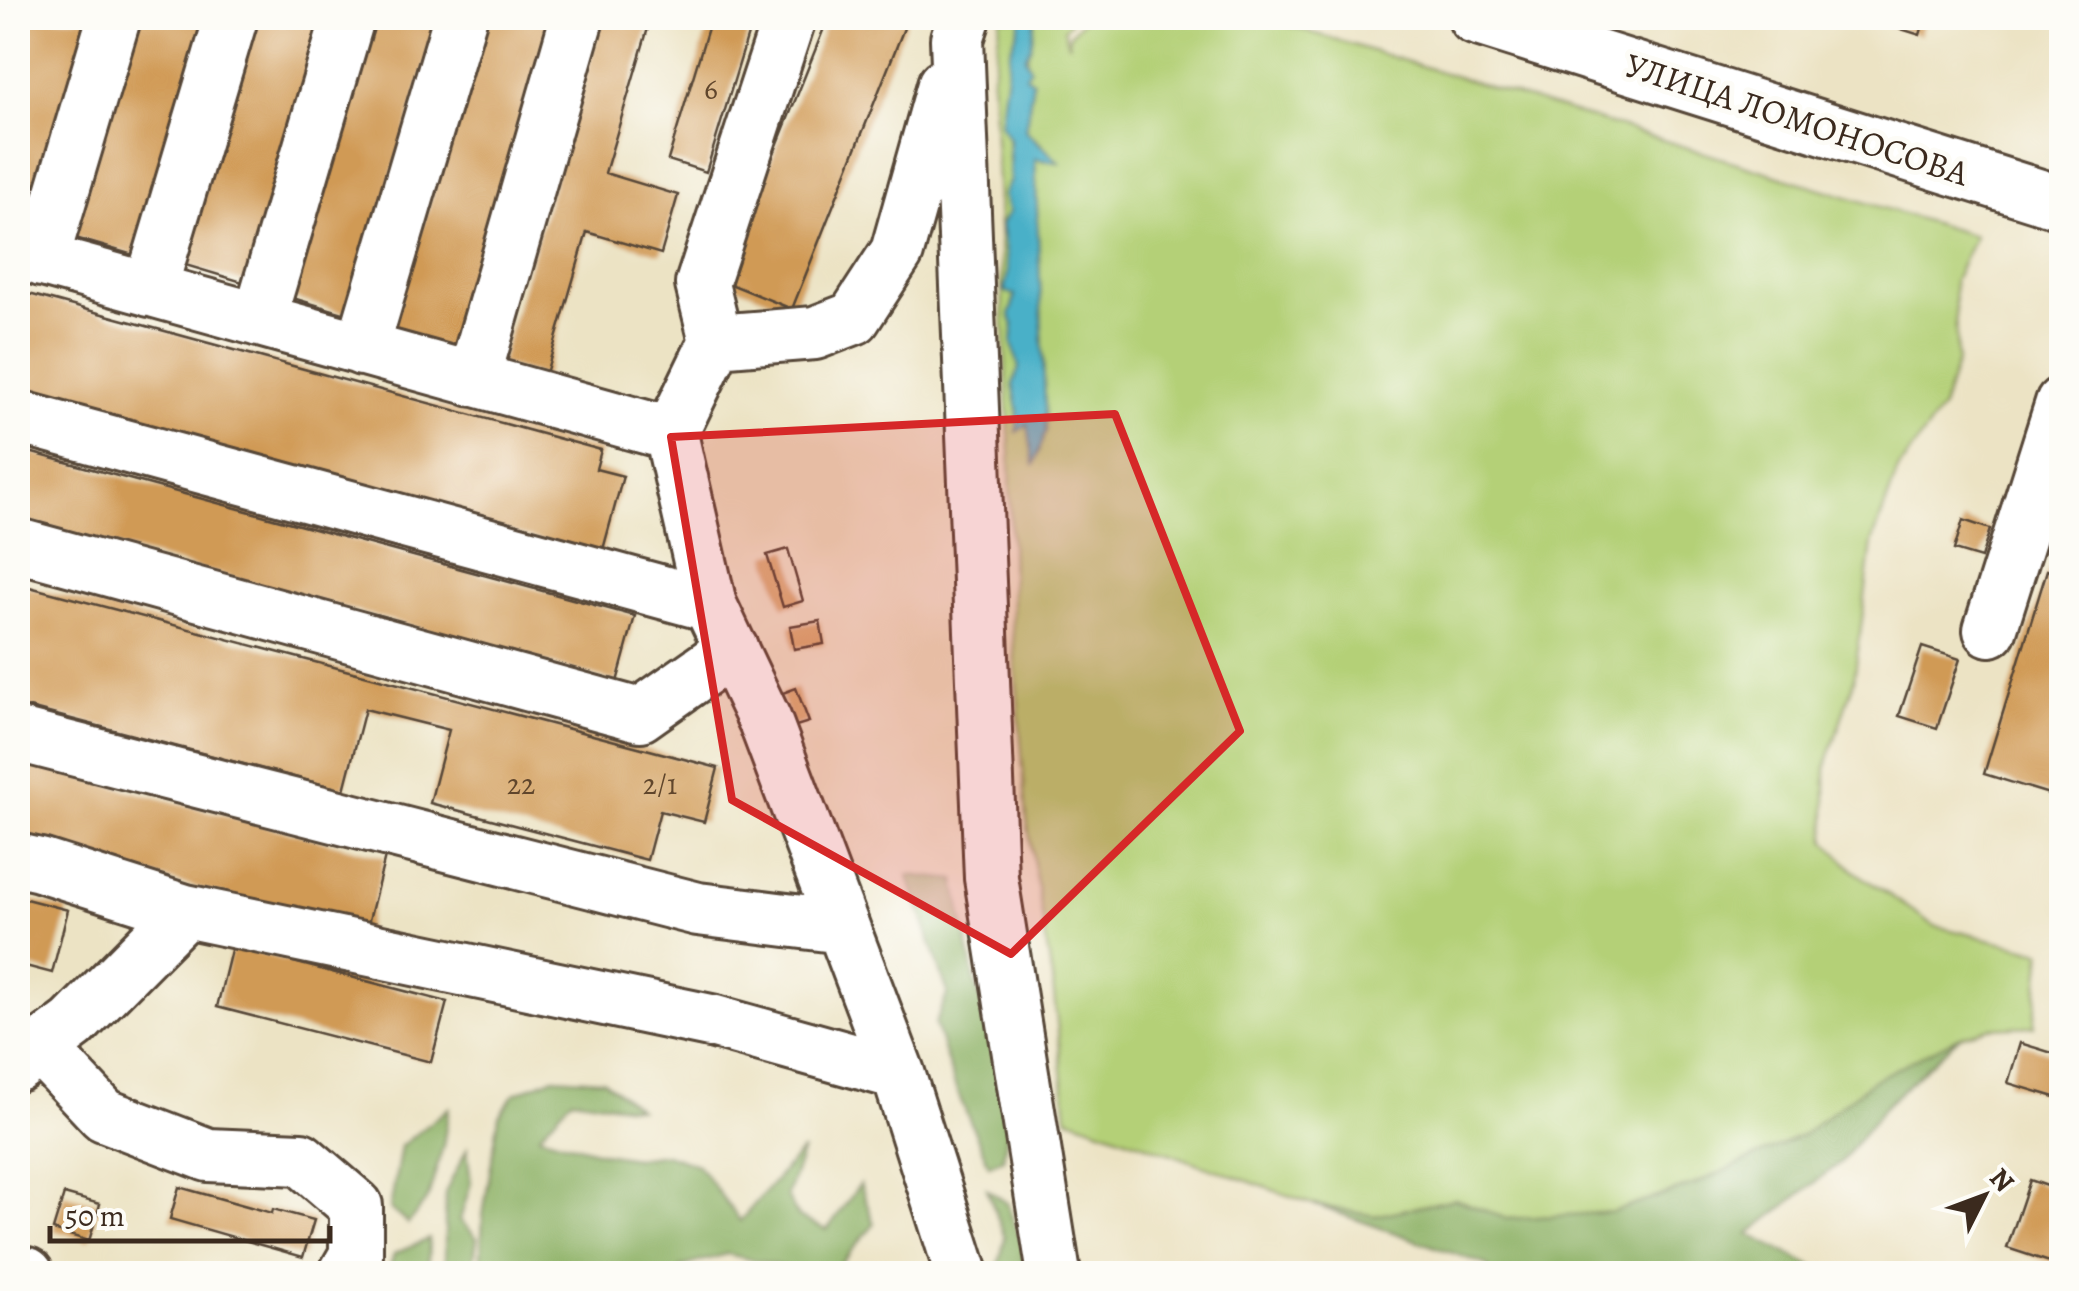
<svg xmlns="http://www.w3.org/2000/svg" width="2079" height="1291" viewBox="0 0 2079 1291" font-family="Alegreya,serif">
<style>
.green{fill:#b4d077;stroke:#787d4a;stroke-width:2.5}
.forest{fill:#8fb268;stroke:#656e43;stroke-width:2.5}
.water{fill:#49b0c8;stroke:#426d73;stroke-width:2.5}
.building{fill:#d09a54}
.lines{fill:none;stroke-linecap:round;stroke-linejoin:round}
.minor-casing{stroke:#564637;stroke-width:58}
.minor{stroke:#fff;stroke-width:52}
.marked{fill:#d62828;fill-opacity:0.2;stroke:#d62828;stroke-width:8;stroke-linejoin:round}
.labels{text-anchor:middle;stroke-width:10;stroke-linejoin:round;paint-order:stroke}
.number-label{font-size:30px;fill:#60462c}
.street-label{font-size:35px;fill:#3b2a1e;stroke:#fdfcf7}
</style>
<rect width="100%" height="100%" fill="#fdfcf7"/>
<filter id="ink" filterUnits="userSpaceOnUse"><feTurbulence type="fractalNoise" baseFrequency=".01" numOctaves="2"/><feDisplacementMap in="SourceGraphic" scale="20" xChannelSelector="R" yChannelSelector="G"/><feConvolveMatrix kernelMatrix="1 2 1 2 8 2 1 2 1" color-interpolation-filters="sRGB"/></filter>
<filter id="wash" filterUnits="userSpaceOnUse"><feTurbulence type="fractalNoise" baseFrequency=".0048" numOctaves="4" result="noise"/><feDisplacementMap in="SourceGraphic" scale="40" xChannelSelector="R" yChannelSelector="G"/><feGaussianBlur stdDeviation="2.25" result="paint"/><feColorMatrix in="noise" values="0 0 0 0 0 0 0 0 0 0 0 0 0 0 0 0 0 1.4 0 .05"/><feComposite in="paint" operator="in"/></filter>
<g filter="url(#wash)">
<rect width="100%" height="100%" fill="#ece3c4"/>
<path class="green" d="M1001,18H1022L1010,51L1006,86L1010,181L1003,195L1010,212L1001,224L1008,273L1004,291L1015,294L1010,316L1014,325L1012,342L1019,368L1013,384L1018,409L1017,431L1028,423L1034,463L1046,431L1035,159L1057,162L1042,145L1025,130L1033,81L1025,76C1025,56 1032,38 1035,18H1073L1064,29L1069,45L1070,34L1085,18H1265L1975,236L1954,280L1957,361L1942,408L1898,470L1872,543L1854,680L1826,766V841L1854,871L1935,926L2042,952L2034,1026L1989,1028L1960,1036L1874,1080L1803,1135L1696,1184L1613,1213L1507,1219L1455,1199L1375,1216L1315,1205L1067,1117L1053,985L1027,820L1012,623L1010,452L992,80Z"/>
<path class="forest" d="M908,875L955,880L976,986L999,1050L1010,1114L1003,1159L989,1165L956,1089L935,1024L948,993Z
M1960,1036L1886,1105L1841,1162L1749,1234L1822,1271L1817,1273H1492L1487,1265L1315,1205L1375,1216L1455,1199L1507,1219L1613,1212L1696,1184L1803,1135L1874,1080Z
M554,1077L603,1080L638,1108L572,1098L539,1135L603,1153L635,1158L666,1154L698,1165L740,1221L784,1170L803,1150L787,1196L798,1217L827,1230L860,1184L874,1224L833,1273H810L727,1254L681,1267L680,1273H480L483,1215L499,1116L514,1094Z
M449,1108L443,1146L428,1198L408,1224L390,1209L401,1146Z
M467,1149L471,1183L460,1220L477,1238L472,1273H445V1193Z
M987,1189L1007,1203L1022,1245L1024,1273H1005L998,1268L1005,1238Z
M429,1239L428,1273H388L394,1254Z"/>
<path class="water" d="M1022,18H1035L1031,46L1025,57L1030,68L1026,76L1033,81L1025,130L1059,162L1035,159L1046,431L1034,466L1028,424L1017,432L1018,409L1013,384L1019,368L1012,342L1014,325L1010,316L1015,295L1004,291L1008,273L1001,224L1009,212L1003,195L1010,181L1009,139L1000,123L1010,51Z"/>
<g id="blocks">
<path class="building" d="M20,18H94L34,226L18,221V27Z
M135,18H210L140,257L72,237Z
M255,18H327L249,284L182,264Z
M370,18H440L350,315L286,296Z
M484,18H555L456,354L391,333Z
M602,18H651L605,173L678,195L661,254L587,232L545,377L500,364Z
M711,18H753L706,172L668,160Z
M828,18H908L792,309L723,281Z
M1866,18H1925L1920,35Z
M18,291L601,450L596,469L623,476L601,557L18,398Z
M18,449L635,616L617,682L18,520Z
M1963,520L1990,529L1981,558L1954,550Z
M788,549L803,601L783,607L767,555Z
M2047,570L2062,574V798L1984,774Z
M18,584L718,768L704,822L660,811L647,860L430,803L449,730L365,709L344,790L18,705Z
M820,621L824,644L794,649L790,626Z
M1922,647L1960,659L1937,728L1899,716Z
M796,688L809,722L793,727L780,694Z
M29,764L385,857L366,932L18,841V808Z
M18,897L68,910L52,973L18,964Z
M232,946L447,1002L431,1062L217,1007Z
M2020,1043L2062,1056V1099L2008,1083Z
M2030,1180L2062,1191V1266L2007,1248Z
M179,1187L272,1213L273,1209L314,1220L303,1257L170,1219Z
M64,1194L100,1204L89,1241L53,1230Z"/>
</g>
</g>
<g filter="url(#ink)">
<use href="#blocks" fill-opacity="0" stroke="#564637" stroke-width="2.5"/>
<g class="lines">
<g class="minor-casing">
<path id="minor" d="M789,18L702,284L716,341L671,434L710,605L765,721L898,1073L962,1274
M964,18L957,39L991,878L1054,1274
M1475,18L2062,203
M18,253L671,434
M42,260L114,18
M150,290L231,18
M259,320L348,18
M716,341L815,333L854,318L897,252L944,85
M362,349L460,18
M473,380L577,18
M18,417L710,605
M18,545L640,715L732,650
M1990,630L2062,403
M18,735L698,909L843,927
M18,860L40,865L185,911L715,1022L898,1073
M41,1048L104,1115L208,1155L301,1159L356,1206V1255L345,1274
M18,1065L73,1024L185,911
M18,1272L27,1274"/>
</g>
<use href="#minor" class="minor"/>
</g>
</g>
<path class="marked" d="M1115,414L1240,731L1011,954L732,800L671,437Z"/>
<g class="labels">
<g class="number-label">
<text x="711" y="99">6</text>
<text x="521" y="794">22</text>
<text x="660" y="794">2/1</text>
</g>
<g class="street-label">
<text transform="translate(1797 119) rotate(18)" y="12">УЛИЦА ЛОМОНОСОВА</text>
</g>
</g>
<rect width="2079" height="1291" fill="none" stroke="#fdfcf7" stroke-width="60"/>
<g transform="translate(1984 1196) rotate(48)" stroke="#fdfcf7" stroke-width="8" paint-order="stroke">
<path d="M0-8L18 38L0 25L-18 38Z" fill="#3b2a1e"/>
<text y="-15" font-size="28" font-weight="bold" text-anchor="middle" fill="#3b2a1e">N</text>
</g>
<path d="M50 1226v15h280v-15" fill="none" stroke="#3b2a1e" stroke-width="5"/>
<text x="65" y="1226" font-size="30" fill="#3b2a1e" stroke="#fdfcf7" stroke-width="8" paint-order="stroke">50 m</text>
</svg>
